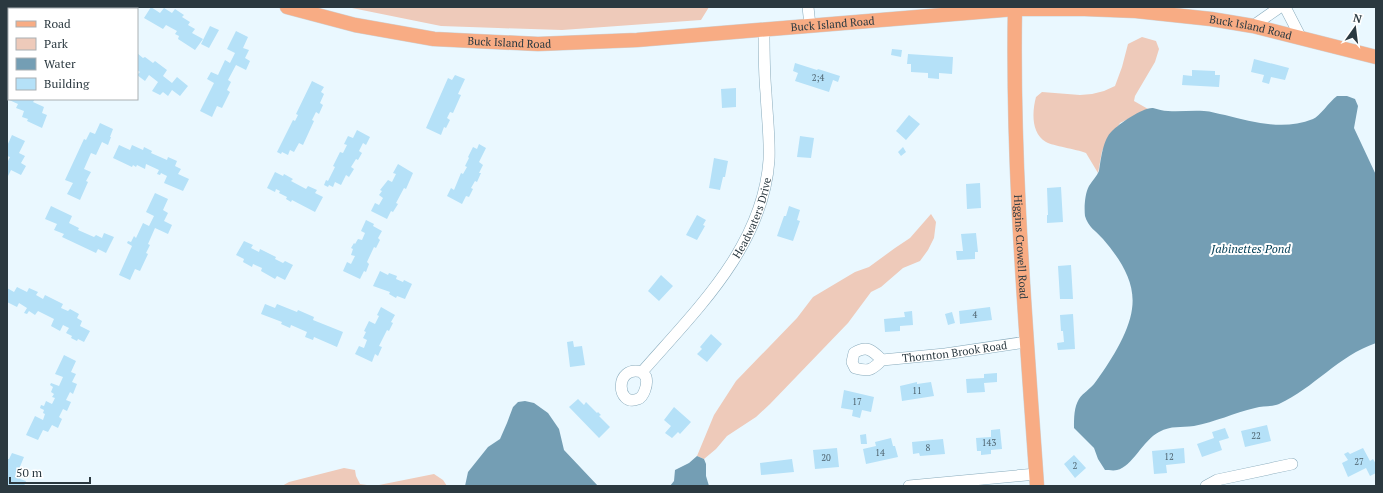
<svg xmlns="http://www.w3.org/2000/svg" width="1383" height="493" viewBox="0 0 1383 493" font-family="'PT Serif',serif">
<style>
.green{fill:#eecaba}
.water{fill:#749eb4}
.building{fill:#b5e1f8}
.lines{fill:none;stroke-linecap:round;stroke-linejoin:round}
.minor-casing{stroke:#89abbc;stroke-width:12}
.major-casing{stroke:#d0d3d5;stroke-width:15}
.minor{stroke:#fff;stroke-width:11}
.major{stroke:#f8ac84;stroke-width:14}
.labels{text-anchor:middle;stroke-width:4;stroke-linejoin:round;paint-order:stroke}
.number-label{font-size:9px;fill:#4e636e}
.street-label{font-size:11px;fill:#2b3940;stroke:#fff}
.water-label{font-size:12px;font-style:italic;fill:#0a445b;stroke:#fff}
</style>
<rect width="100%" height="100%" fill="#eaf8ff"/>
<path class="green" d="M347,7H709L701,20L562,30L498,28L441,26Z
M1142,37L1156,41L1159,49L1155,62L1135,96L1134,101L1148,109L1120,123L1102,151L1098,173L1086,153C1076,149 1053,146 1046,142C1031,133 1032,112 1036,97L1042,92L1080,95L1092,94L1104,91L1115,86L1122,67L1128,44Z
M931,214L936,222L934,238L928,250L920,261L903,268L881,287L871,292L848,323L770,404L756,417L727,436L716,449L704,459L697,456L714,415L736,381L797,318L813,297L855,272L869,267L895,248L910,238Z
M344,468L355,470L356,476L360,484L374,486L434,474L443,480L447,486H282L289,482Z"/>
<path class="water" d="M1337,96H1347L1355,99L1358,106L1354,128L1376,175V213L1375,219L1376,242V343C1338,356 1314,388 1279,404C1272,407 1263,406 1255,408C1234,413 1215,422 1194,426C1180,428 1172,425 1159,432C1143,440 1132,467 1117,470C1114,471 1108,470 1105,470L1098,459L1094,448L1074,428C1074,418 1074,407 1079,399C1083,393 1090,389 1094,384C1109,364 1129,333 1132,309C1136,282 1120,259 1103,239C1096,231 1088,227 1085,216C1084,207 1085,193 1089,186C1092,181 1097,176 1099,171C1101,159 1103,139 1112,131C1119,124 1143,107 1153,108C1158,109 1163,111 1168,111C1180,112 1192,110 1204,111C1211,111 1218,114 1225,115C1254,122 1283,131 1313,119C1320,116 1329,102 1337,96Z
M525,401L534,403L548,413L559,429L564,450L598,486H465L468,472L488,447L500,439L507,423L513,407L518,402Z
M697,456L704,459L706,464V476L709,486H670L674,481L675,470L689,463Z"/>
<path class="building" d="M107,7H127L126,9H106Z
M151,7L160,13L164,8L172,13L175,9L184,15L182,17L190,22L188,25L195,29L192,33L203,39L195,50L178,39L179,36L175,34L177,31L166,25L163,29L144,18Z
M210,26L219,30L209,48L201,44Z
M236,31L248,37L243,48L249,50L245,58L250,61L246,70L236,65L228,80L231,82L227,90L230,92L222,108L217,106L212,117L200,111L214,83L207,79L211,72L218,75L225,60L230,63L235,53L227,49Z
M892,49L902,50L901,57L891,55Z
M137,53L143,58L145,57L153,63L155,61L167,70L163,76L172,83L177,77L188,86L180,96L172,90L168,96L163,92L160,95L152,91L158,82L149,75L145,81L137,75L140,72L137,70Z
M908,54L953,57L952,74L939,73V79L928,78V73L911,72V64H907Z
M1254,59L1289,68L1285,80L1271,77L1269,84L1262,82L1264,75L1251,72Z
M795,63L817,70L818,69L840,76L838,82L833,80L829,92L795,81L798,73L793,71Z
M1192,70L1215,71V75H1220L1219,87L1182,85L1183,75L1192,76Z
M455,75L465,79L458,94L461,95L453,113L450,112L447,118L450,120L446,128L444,127L441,135L426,128L448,78L452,80Z
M312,81L324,87L321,92L324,94L320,103L323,105L319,114L316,112L312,120L314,121L303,145L299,143L294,152L290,150L288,155L282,152L281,154L277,152L293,120L295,121L298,115L296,114Z
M7,83H9V99H35L33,102L44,107L42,113L47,115L42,128L27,121L28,119L22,117L24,111L16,108L18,104L7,99Z
M736,88V107L722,108L721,89Z
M909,115L920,124L906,140L896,131Z
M100,123L113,129L110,137H111L108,145L102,142L96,155L91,153L84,169L91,172L86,181L88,182L80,200L67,194L73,183L65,180L84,139L86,140L90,132L95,134Z
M357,130L370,137L366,145L363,143L359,151L362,153L358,160L356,159L351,167L354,169L349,177L346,175L341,185L335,182L333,187L329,185L328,187L324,185L326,180L328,181L335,167L333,166L340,152L343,153L347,145L344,144L348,136L353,138Z
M12,135L25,141L19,153L25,156L21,163L26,166L21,175L11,170L7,178V163L10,157L7,156V146Z
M800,136L814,138L811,158L797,157Z
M479,144L486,148L479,162L483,165L479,173H481L477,182L475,181L471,188L473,189L469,197L466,196L462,204L447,196L451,188L454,190L461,173L463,174L467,167L465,166L469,158L468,157L473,147L477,149Z
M119,145L130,150L132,145L143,150L144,147L152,151L151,153L167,160L168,157L177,161L175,166L181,169L178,174L189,179L183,191L164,183L167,176L161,173L160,175L157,174L159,170L146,164L145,169L137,165L136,167L133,165L132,167L113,158Z
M903,147L906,152L901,156L898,152Z
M714,158L728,161L725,177H723L720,190L709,188Z
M398,164L413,173L406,189L404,188L396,203L398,204L393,212L391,211L387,219L371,211L375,203L379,205L383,198L379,195L382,191L380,190L388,180L392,182L396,174L393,173Z
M275,172L283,176L284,174L293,179L291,181L306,189L308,186L317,190L315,193L323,197L315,212L292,200L291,202L286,199L287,197L279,193L280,191L276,189L275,192L267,188Z
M980,183L981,208L967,209L966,184Z
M1061,187L1063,222L1047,223V215H1048L1047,188Z
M155,193L168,199L163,210L168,213L164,221L172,225L168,234L155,228L148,244L150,245L146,253L148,254L140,271L135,269L130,280L119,275L132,246L127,243L128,241L131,242L134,236L136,238L143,223L149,226L154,216L146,212Z
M51,206L72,216L69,223L79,228L78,230L94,237L96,235L102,238L104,233L114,237L106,253L98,249L96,253L62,237L64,234L54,230L57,224L45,219Z
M789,206L800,210L797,220L800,221L793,241L777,236L784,216H786Z
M697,215L706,220L703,225L705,226L697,240L686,235Z
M366,220L374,224L373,226L382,231L378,238L380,240L376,248L374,247L367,262L369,264L366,272L364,271L360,279L343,271L347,262L351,264L355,256L351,255L353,249L351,248L354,243L355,244L358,239L362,240L365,233L361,231Z
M976,233L978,252H975V259L957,260L956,251H963L961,234Z
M244,241L253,245L251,248L259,252L260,249L276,257L275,259L283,263L285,261L293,265L285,280L277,276L275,279L261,271L262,268L253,264L252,267L243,262L244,259L236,255Z
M1071,265L1073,299H1060L1058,266Z
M380,271L388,275L389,273L397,276L396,279L403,282L404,280L412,284L405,299L397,296L396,298L389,294L390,292L373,286Z
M661,275L673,286L659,301L648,291Z
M17,287L27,292L29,288L38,292L36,295L43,299L45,295L63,304L61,308L68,311L70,309L79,314L77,318L82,321L80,326L90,331L84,342L78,339L77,341L71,338L72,336L66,333L69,328L63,325L60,331L51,326L54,319L38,311L35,315L29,311L27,314L24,313L27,308L19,303L17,307L7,302V288L14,292Z
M265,304L275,308L277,304L297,312L298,310L314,317L313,320L343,332L337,347L314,337L313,340L305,337L307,332L291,325L290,328L281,324L282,322L261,314Z
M381,307L395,315L391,322L393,323L389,331L387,330L379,346L382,347L378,356L375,354L372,362L355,354L359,346L364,348L367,340L363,338L366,332L364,331L369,321L375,324L379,316L377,315Z
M990,307L992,320L960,324L959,311Z
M912,311L913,325L900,326V331L885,332L884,319L905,317L904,312Z
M952,312L955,323L948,325L945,314Z
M1073,314L1075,349L1058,350L1057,343L1064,342L1063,331H1061L1060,315Z
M711,334L722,344L707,362L697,354L702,349L700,347Z
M573,341L574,347L582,346L585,365L570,367L567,342Z
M64,355L76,361L71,372L76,374L72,382L77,384L73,394L70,392L66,400L71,402L67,411L63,409L59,417L62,419L58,428L52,425L48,432L43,430L38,440L26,435L35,416L43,420L45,414L43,413L44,410L40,408L41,405L44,406L46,401L52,404L55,398L52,397L54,394L51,392L53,387L50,385L51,383L59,386L63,377L55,374Z
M997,373V382L984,383L985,392L967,393L966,379L984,378V374Z
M917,382V384L931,382L934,396L902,401L900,386Z
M844,390L874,397L871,412L862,410L860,418L852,416L853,410L841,408Z
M578,399L584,405L586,402L597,413L598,412L601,415L599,416L610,427L599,438L569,407Z
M674,407L691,422L680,434L678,432L672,438L665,433L671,426L664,420Z
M1267,425L1271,441L1245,447L1241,431Z
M1225,428L1229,438L1219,441L1222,450L1202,457L1197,444L1214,438L1212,432Z
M1000,429L1002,449L991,450V454L981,455V451H977L976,438L991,437V430Z
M866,434L867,444H861L860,435Z
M891,438L893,446H895L898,457L866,464L863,449L876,446L875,442Z
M943,439L945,454L920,456L919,453L913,454L912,442Z
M837,448L839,467L815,469L813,450Z
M1184,448L1185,463L1166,465L1167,473L1154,474L1152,451Z
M1363,448L1370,461L1373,459L1376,464V473L1370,476L1366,468L1348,477L1342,463L1348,460L1344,454L1348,452L1350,454Z
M12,453L24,457L19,469L23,471L20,479L26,481L24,486H7L8,474L7,473V461L8,459H9Z
M1074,455L1086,468L1075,478L1064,464Z
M792,459L794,472L761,475L760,463Z"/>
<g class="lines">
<g class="minor-casing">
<g id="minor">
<path d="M808,7L810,25"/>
<path d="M1285,7L1301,38"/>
<path d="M1253,26L1280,7"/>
<path id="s1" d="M882,360C872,370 869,372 855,368L852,362L854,353C867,345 872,350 882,360L945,354L1026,342"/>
<path id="s2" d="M642,372C643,374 645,375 646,377C648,384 644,397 638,399C616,408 614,364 642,372C695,311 763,247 769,160C770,138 767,115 766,93C764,72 764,51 764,30"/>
<path d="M909,486L1036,474"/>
<path d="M1206,486L1217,480L1292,464"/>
</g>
</g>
<g class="major-casing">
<g id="major">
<path id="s3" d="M287,7L355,25L434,39L538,44L637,40L1015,9H1085L1136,11L1211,19L1253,26L1376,57"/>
<path id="s4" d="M1015,7C1012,167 1026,326 1037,486"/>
</g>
</g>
<use href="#minor" class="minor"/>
<use href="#major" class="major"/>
</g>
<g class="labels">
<g class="number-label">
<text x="818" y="81">2;4</text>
<text x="975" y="318">4</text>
<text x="917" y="394">11</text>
<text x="857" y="405">17</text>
<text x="1256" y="439">22</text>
<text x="989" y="446">143</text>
<text x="928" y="451">8</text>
<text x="880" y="456">14</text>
<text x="1169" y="460">12</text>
<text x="826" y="461">20</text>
<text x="1359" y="465">27</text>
<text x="1075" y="469">2</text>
</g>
<g class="street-label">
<text dy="4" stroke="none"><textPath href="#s3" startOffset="550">Buck Island Road</textPath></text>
<text dy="4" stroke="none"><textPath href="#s3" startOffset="970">Buck Island Road</textPath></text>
<text dy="4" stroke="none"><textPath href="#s3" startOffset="226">Buck Island Road</textPath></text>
<text dy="4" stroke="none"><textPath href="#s2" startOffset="278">Headwaters Drive</textPath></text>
<text dy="4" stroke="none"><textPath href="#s4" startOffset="240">Higgins Crowell Road</textPath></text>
<text dy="4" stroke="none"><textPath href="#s1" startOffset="152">Thornton Brook Road</textPath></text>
</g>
<g class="water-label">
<text x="1251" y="253">Jabinettes Pond</text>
</g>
</g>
<rect width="1383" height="493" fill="none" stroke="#2b3940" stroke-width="16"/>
<rect x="8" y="8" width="130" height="92" fill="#ffffff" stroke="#aab0b3"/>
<rect x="16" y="21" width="20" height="6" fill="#f8ac84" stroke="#aab0b3"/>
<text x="44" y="28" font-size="12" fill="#2b3940">Road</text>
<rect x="16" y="38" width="20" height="12" fill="#eecaba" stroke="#aab0b3"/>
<text x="44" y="48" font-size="12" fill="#2b3940">Park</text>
<rect x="16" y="58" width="20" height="12" fill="#749eb4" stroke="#aab0b3"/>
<text x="44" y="68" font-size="12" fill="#2b3940">Water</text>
<rect x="16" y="78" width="20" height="12" fill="#b5e1f8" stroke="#aab0b3"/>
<text x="44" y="88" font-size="12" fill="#2b3940">Building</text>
<g transform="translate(1355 28) rotate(14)" stroke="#ffffff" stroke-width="3" paint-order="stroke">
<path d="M0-3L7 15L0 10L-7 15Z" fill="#2b3940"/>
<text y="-6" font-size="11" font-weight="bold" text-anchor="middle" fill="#2b3940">N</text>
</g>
<path d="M10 477v6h80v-6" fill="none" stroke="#2b3940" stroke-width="2"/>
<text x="16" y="477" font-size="12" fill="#2b3940" stroke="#ffffff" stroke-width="3" paint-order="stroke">50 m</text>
</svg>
